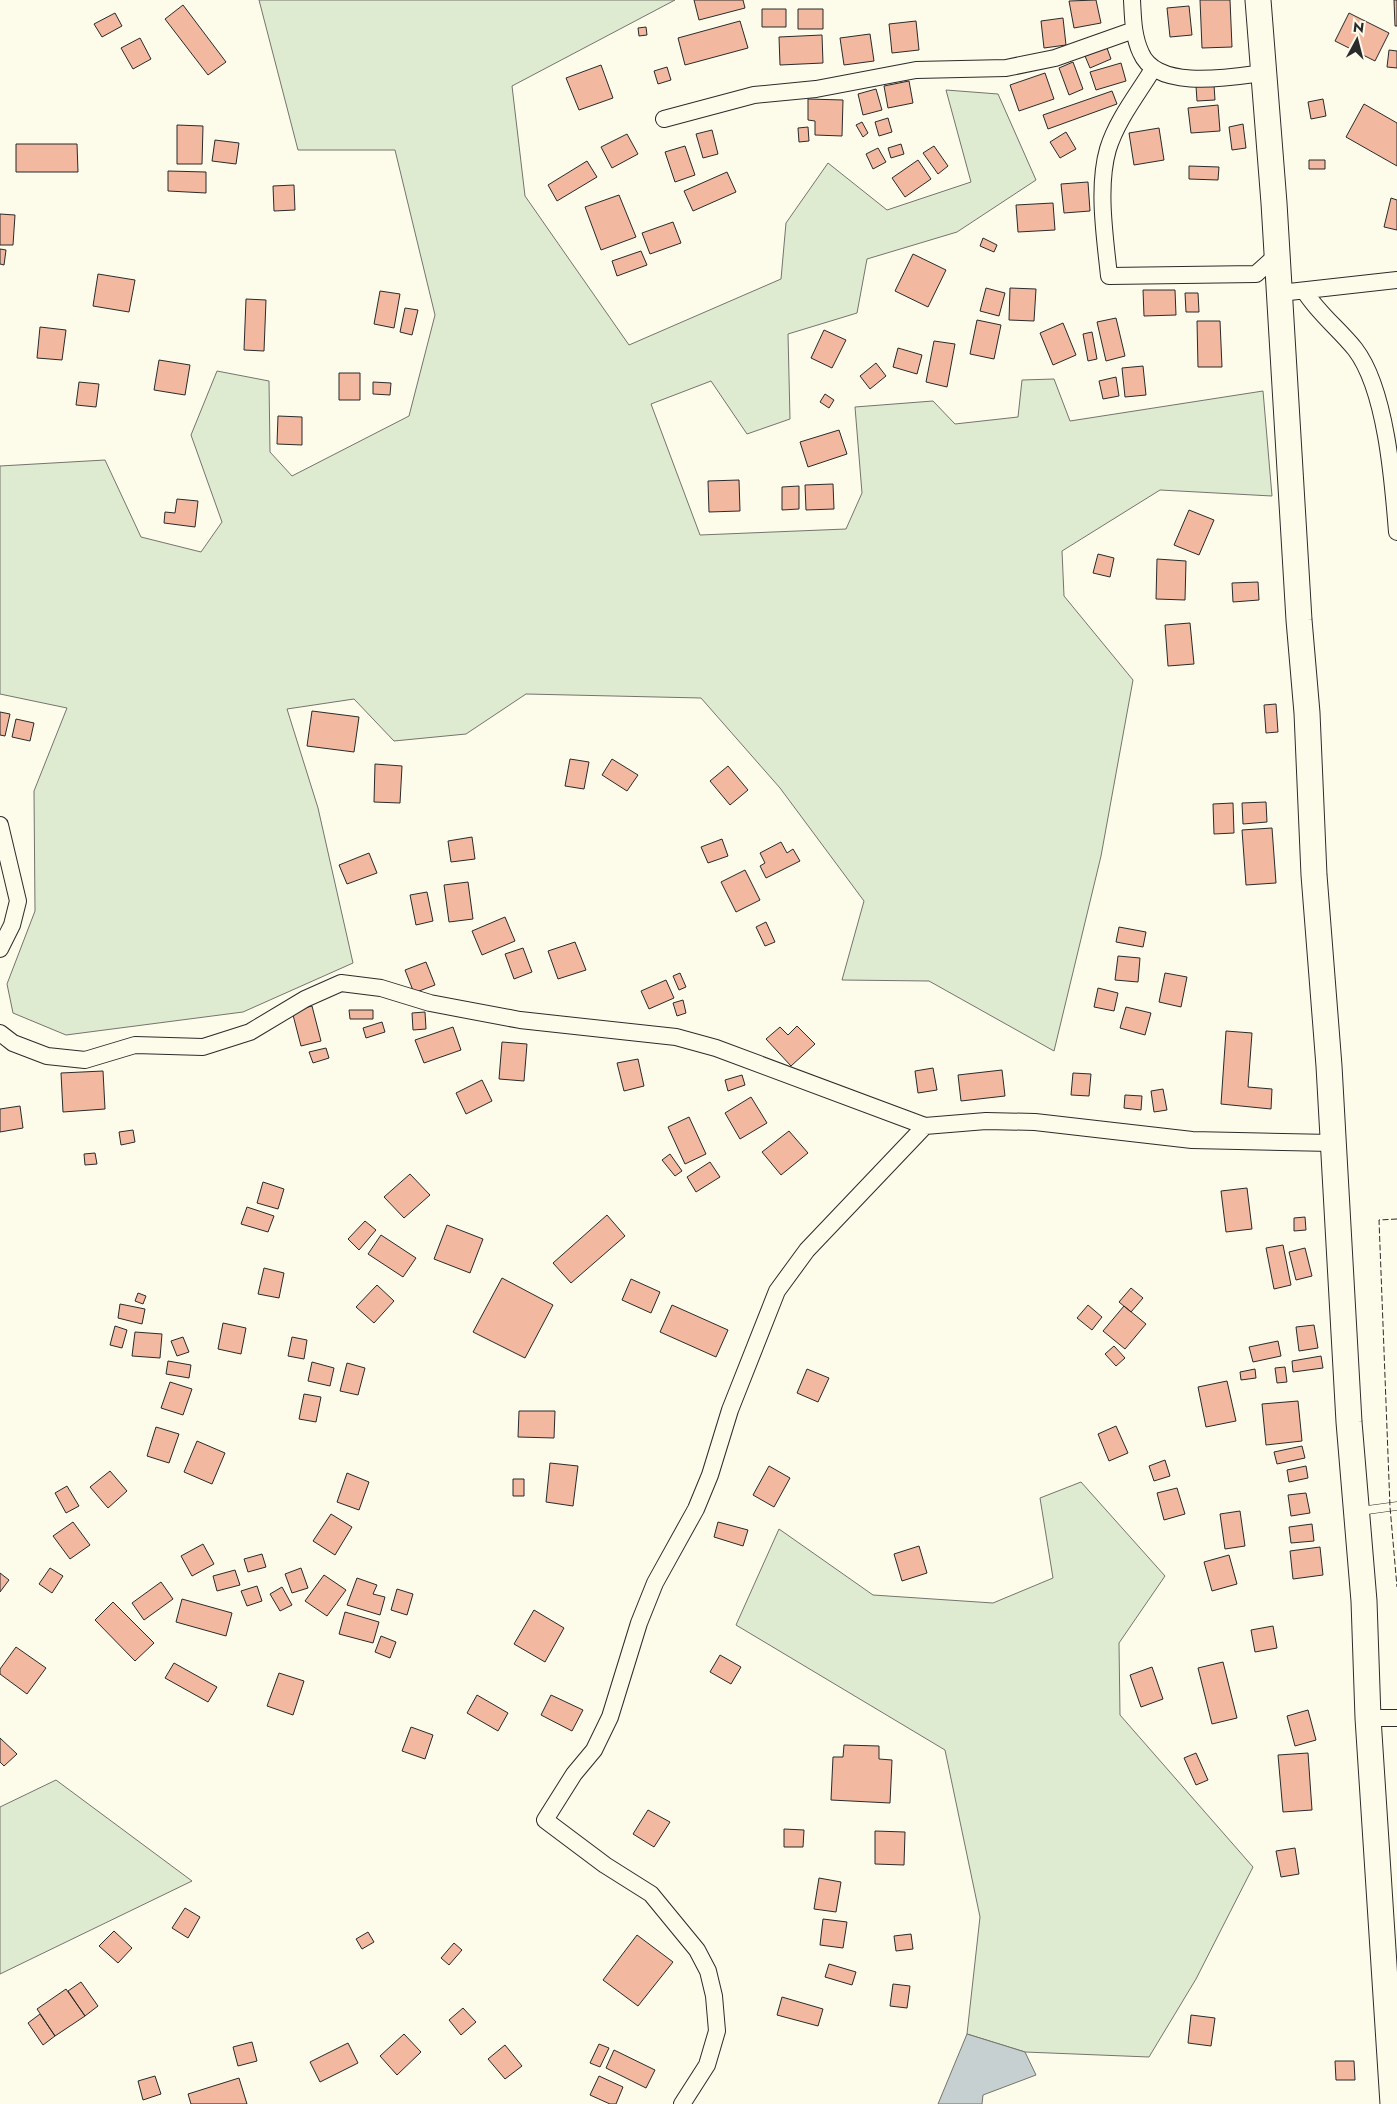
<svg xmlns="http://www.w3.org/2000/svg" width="1397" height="2104" viewBox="0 0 1397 2104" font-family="Jost,sans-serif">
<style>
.green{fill:#deebd1;stroke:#74746e}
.water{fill:#c7d0d0;stroke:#74746e}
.building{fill:#f2b8a0;stroke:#2b2b2b}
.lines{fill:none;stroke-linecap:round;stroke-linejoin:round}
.lane-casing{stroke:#2b2b2b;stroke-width:9}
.street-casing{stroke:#2b2b2b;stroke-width:18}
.primary-casing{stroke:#2b2b2b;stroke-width:27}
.lane{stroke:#fdfbea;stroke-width:8}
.street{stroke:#fdfbea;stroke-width:16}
.primary{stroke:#fdfbea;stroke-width:25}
.fence{stroke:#2b2b2b;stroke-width:1;stroke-dasharray:6 2.5;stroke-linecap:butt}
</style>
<rect width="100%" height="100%" fill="#fdfbea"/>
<path class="green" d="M259,0H675L512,86L525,196L629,345L781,279L786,223L828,163L887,210L971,182L946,90L998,94L1036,180L957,232L867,259L857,313L788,334L790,419L747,434L711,381L651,404L700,535L846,529L862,493L855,407L933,401L955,424L1018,417L1022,380L1054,379L1070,421L1263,391L1272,496L1160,490L1062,551L1064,596L1133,680L1101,856L1054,1051L929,981L842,980L864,901L780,788L701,698L526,694L466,734L394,741L354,699L287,709L318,808L353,963L243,1012L66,1035L13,1013L7,984L35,911L34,791L67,708L0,694V466L105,460L141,537L201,552L222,522L191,435L217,371L269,381L270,452L292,476L409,416L435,315L395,150H298Z
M1081,1482L1165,1576L1119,1643L1120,1715L1253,1867L1196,1979L1149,2057L1025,2052L967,2034L980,1917L945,1750L736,1625L779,1529L873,1595L993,1603L1053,1578L1040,1498Z
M56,1780L192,1881L0,1974V1807Z"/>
<path class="water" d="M967,2034L1025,2052L1036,2075L983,2095L982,2104H938Z"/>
<path class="building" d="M694,0H743L745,8L699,20Z
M1096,0L1101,23L1074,28L1069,1Z
M1200,0H1230L1232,47L1202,48Z
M1394,0H1397V26H1395Z
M183,5L226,62L208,75L165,19Z
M1189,6L1192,35L1170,37L1167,8Z
M762,9H786V27H762Z
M798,9H823V29H798Z
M115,13L122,26L102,37L94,24Z
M1349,13L1389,33L1375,61L1335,41Z
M1063,18L1066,45L1044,48L1041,21Z
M740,21L748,48L685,65L678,38Z
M916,21L919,50L892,53L889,24Z
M646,27L647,35L639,36L638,28Z
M870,34L874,61L844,65L840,38Z
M822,35L823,63L780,65L779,37Z
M140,38L151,59L133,69L121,48Z
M1107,48L1111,59L1090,68L1085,56Z
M1389,50L1397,51V68L1387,67Z
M1073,62L1083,89L1069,95L1059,68Z
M1121,63L1126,81L1096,90L1090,72Z
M601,65L613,98L579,110L566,78Z
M667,67L671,80L658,84L654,71Z
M1045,73L1054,99L1019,111L1010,85Z
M909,81L913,103L888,108L884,86Z
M1214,85L1215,100L1197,101L1196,86Z
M876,89L882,110L863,115L858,94Z
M1112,91L1117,104L1048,129L1043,115Z
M808,99L843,100L842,136L815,135V121L808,120Z
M1323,99L1326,116L1311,119L1308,102Z
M1364,104L1397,123V166L1346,137Z
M1218,105L1220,131L1191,133L1188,108Z
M888,118L892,132L879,136L875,122Z
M862,122L868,133L863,137L856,125Z
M1243,124L1246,148L1232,150L1229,127Z
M177,125L203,126L202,164H177Z
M808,127L809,141L799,142L798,128Z
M1159,128L1164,160L1134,165L1129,133Z
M712,130L718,154L703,158L696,134Z
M1066,132L1076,149L1060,158L1050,142Z
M627,134L638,154L612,168L601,147Z
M215,140L239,143L236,164L212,161Z
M16,144H77L78,172H16Z
M901,144L904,154L891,158L888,148Z
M685,146L695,175L675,182L665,152Z
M934,146L948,166L938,174L923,153Z
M878,148L886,162L873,169L866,154Z
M918,160L931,179L905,197L892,178Z
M1309,160H1325V169H1309Z
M587,161L597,177L557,201L548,185Z
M1189,166L1219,167L1218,180L1189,179Z
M168,171L206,172V193L168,191Z
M727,172L736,192L693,211L684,191Z
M1088,182L1090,211L1064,213L1061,184Z
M294,185L295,210L274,211L273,186Z
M619,195L636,237L601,250L585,207Z
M1391,198L1397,200V230L1384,227Z
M1053,203L1055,230L1018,232L1016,205Z
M0,214L15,215L13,245H0Z
M673,222L681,243L650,254L642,233Z
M983,238L997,245L994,252L980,246Z
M0,249L6,250L4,265L0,264Z
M641,251L647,265L617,276L612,261Z
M913,254L946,270L928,307L895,291Z
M98,274L135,280L129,312L93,306Z
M986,288L1005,293L999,316L980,311Z
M1010,288L1036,289L1034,321L1009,320Z
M1143,290H1175L1176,315L1144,316Z
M380,291L400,294L394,328L374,324Z
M1185,293H1198L1199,312H1186Z
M246,299L266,300L264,351L244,350Z
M405,308L418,310L412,335L400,332Z
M1116,318L1125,356L1106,361L1097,322Z
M977,320L1001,325L994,359L970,354Z
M1197,321H1220L1222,367H1198Z
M1063,323L1076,355L1053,365L1040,333Z
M40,327L66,330L62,360L37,358Z
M824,330L846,340L832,368L811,358Z
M1092,332L1097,359L1088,361L1083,334Z
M934,341L955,344L947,387L926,382Z
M898,348L922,355L917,374L893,367Z
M159,360L190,365L185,395L154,390Z
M876,363L886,376L870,389L860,376Z
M1143,366L1146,395L1125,397L1122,368Z
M339,373H360V400H339Z
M1116,377L1119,396L1103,399L1099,381Z
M79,382L99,384L96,407L76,405Z
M373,382L391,383L390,395L373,394Z
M825,394L834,400L829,408L820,402Z
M278,416L302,417V445L277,444Z
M839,430L847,454L808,467L800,442Z
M739,480L740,511L709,512L708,481Z
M833,484L834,509L806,510L805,485Z
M799,486V509L782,510V487Z
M177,499L198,501L195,527L164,523L165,512L175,513Z
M1189,510L1214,520L1199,555L1174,545Z
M1098,554L1114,558L1110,577L1093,573Z
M1157,559L1186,561L1185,600L1156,599Z
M1258,582L1259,600L1233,602L1232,583Z
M1190,623L1194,664L1168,666L1165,625Z
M1276,704L1278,732L1266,733L1264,705Z
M312,711L359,717L354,752L307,746Z
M0,712L10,714L5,736L0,735Z
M16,719L34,723L30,741L12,737Z
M570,759L589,762L584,789L565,786Z
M612,759L638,775L627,791L602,775Z
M375,764L402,766L400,803L374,802Z
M728,766L748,790L730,805L710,781Z
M1266,802L1267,822L1243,824L1242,803Z
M1233,803L1234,833L1214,834L1213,804Z
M1272,828L1276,883L1246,885L1242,830Z
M472,837L475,859L451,862L448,841Z
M722,839L728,856L708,863L701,847Z
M781,842L787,853L793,849L800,861L766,878L760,866L765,863L760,853Z
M369,853L377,873L347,884L339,865Z
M745,870L760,900L736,912L721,882Z
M468,882L473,919L449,922L444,885Z
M427,892L433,921L416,925L410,895Z
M505,917L515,941L482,955L472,931Z
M766,922L775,942L765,946L756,927Z
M1119,927L1146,932L1143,947L1116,942Z
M575,942L586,970L558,979L548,951Z
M523,948L532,972L514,979L505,954Z
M1118,956L1140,958L1138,982L1115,980Z
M426,962L435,985L414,993L405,970Z
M680,973L686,987L679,990L673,976Z
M1165,973L1187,977L1181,1007L1159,1002Z
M666,980L674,998L649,1009L641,991Z
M1098,988L1118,993L1114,1011L1094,1007Z
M683,1000L686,1013L677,1016L673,1003Z
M312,1006L321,1041L301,1046L292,1011Z
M1126,1007L1151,1013L1145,1035L1120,1028Z
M349,1010H373V1019H350Z
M425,1012L426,1029L413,1030L412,1013Z
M382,1022L385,1032L366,1038L363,1028Z
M797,1026L815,1044L791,1066L766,1039L780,1027L788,1035Z
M453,1027L461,1050L424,1063L415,1040Z
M1226,1031L1252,1033L1248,1087L1272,1089L1271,1109L1221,1104Z
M502,1042L527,1044L524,1081L499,1079Z
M326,1048L329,1058L313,1063L309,1052Z
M638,1059L644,1086L624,1091L617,1063Z
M933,1068L937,1090L918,1093L915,1071Z
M1002,1070L1005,1096L961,1101L958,1075Z
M103,1071L105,1109L63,1112L61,1073Z
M1073,1073L1091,1074L1089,1096L1071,1095Z
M742,1075L745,1085L728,1091L725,1080Z
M482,1080L492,1101L466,1114L456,1093Z
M1163,1089L1167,1110L1154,1112L1151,1091Z
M1125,1095L1142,1096L1141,1110L1124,1108Z
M751,1097L767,1123L740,1139L725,1113Z
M20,1106L23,1128L0,1132V1109Z
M689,1117L706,1154L685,1164L668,1127Z
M133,1130L135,1142L121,1145L119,1132Z
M789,1131L808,1153L781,1175L762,1152Z
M95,1153L97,1164L85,1165L84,1154Z
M670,1154L682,1171L675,1176L662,1160Z
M710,1162L720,1177L696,1192L687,1177Z
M410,1174L430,1195L404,1218L384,1197Z
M263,1182L284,1189L278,1209L257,1203Z
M1247,1188L1252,1229L1226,1232L1221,1191Z
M247,1207L274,1216L268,1232L241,1224Z
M607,1215L625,1236L571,1283L553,1263Z
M1305,1217L1306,1230L1294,1231V1218Z
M365,1221L376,1230L359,1250L348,1239Z
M447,1225L483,1239L470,1273L434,1259Z
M381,1235L416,1258L403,1277L368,1254Z
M1283,1245L1291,1285L1274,1289L1266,1248Z
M1305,1248L1312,1276L1296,1280L1289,1252Z
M264,1268L284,1273L279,1298L258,1294Z
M502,1278L553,1305L525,1358L473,1332Z
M631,1279L660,1292L651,1313L622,1300Z
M377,1285L394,1301L374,1323L356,1307Z
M1131,1288L1143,1298L1131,1312L1119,1302Z
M138,1293L146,1296L143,1304L135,1301Z
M120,1304L145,1309L142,1324L118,1318Z
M672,1305L728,1330L716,1357L660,1332Z
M1088,1305L1102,1317L1092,1330L1077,1318Z
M1124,1306L1146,1324L1125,1349L1103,1331Z
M223,1323L246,1328L241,1354L218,1349Z
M1314,1325L1318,1348L1299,1351L1296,1327Z
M115,1326L127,1330L122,1348L110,1345Z
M135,1332L162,1334L160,1358L132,1356Z
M183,1337L189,1352L177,1356L171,1341Z
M292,1337L307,1340L304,1359L288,1356Z
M1278,1341L1281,1356L1253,1362L1249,1347Z
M1114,1346L1125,1358L1116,1366L1105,1354Z
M1321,1356L1323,1368L1293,1372L1292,1361Z
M168,1361L191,1365L189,1378L166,1374Z
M312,1362L334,1368L330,1386L308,1381Z
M347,1363L365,1368L358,1395L340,1391Z
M1285,1367L1287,1382L1277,1383L1275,1368Z
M807,1369L829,1378L818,1402L797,1393Z
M1255,1369L1256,1378L1241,1380L1240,1372Z
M1227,1381L1236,1421L1206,1427L1198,1387Z
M170,1382L192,1389L183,1415L161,1408Z
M304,1394L321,1397L316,1422L299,1419Z
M1298,1401L1302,1441L1266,1445L1262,1404Z
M519,1411H555L554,1438L518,1437Z
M1116,1426L1128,1453L1109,1461L1098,1434Z
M156,1427L179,1434L169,1463L147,1456Z
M197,1441L225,1453L212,1484L184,1472Z
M1302,1446L1305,1458L1277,1464L1274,1452Z
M1165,1460L1170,1476L1154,1481L1149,1466Z
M550,1463L578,1466L573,1506L546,1502Z
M769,1466L790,1478L774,1507L753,1495Z
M1306,1466L1308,1478L1289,1482L1287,1470Z
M110,1471L127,1491L108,1508L90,1487Z
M347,1473L369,1482L359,1510L337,1502Z
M513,1479H524V1496H513Z
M67,1486L79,1506L66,1513L55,1493Z
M1177,1488L1185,1514L1164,1520L1157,1493Z
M1306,1493L1310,1513L1291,1516L1288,1495Z
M1240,1511L1245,1546L1225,1549L1220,1514Z
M331,1514L352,1527L335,1555L313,1541Z
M73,1522L90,1545L70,1559L53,1536Z
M718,1522L748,1530L743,1546L714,1537Z
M1312,1524L1314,1541L1291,1543L1289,1527Z
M203,1544L214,1564L192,1576L181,1556Z
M919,1546L927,1573L902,1581L894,1554Z
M1320,1547L1323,1575L1293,1579L1290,1551Z
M262,1554L266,1567L248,1572L244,1559Z
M1229,1555L1237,1584L1212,1591L1204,1562Z
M50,1568L63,1576L52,1593L39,1584Z
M301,1568L308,1588L292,1593L285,1574Z
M235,1570L240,1585L217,1591L213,1576Z
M0,1573L9,1580L0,1592Z
M324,1575L346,1590L327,1616L305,1601Z
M357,1578L377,1585L373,1594L385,1597L380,1615L347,1605Z
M161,1582L173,1599L144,1620L132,1603Z
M257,1586L262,1601L247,1606L241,1591Z
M282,1587L292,1605L280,1611L270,1594Z
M397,1589L413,1594L407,1615L391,1610Z
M182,1599L232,1613L226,1636L176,1622Z
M113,1602L154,1643L135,1661L95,1620Z
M534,1610L564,1628L545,1662L514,1644Z
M345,1612L379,1622L373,1643L339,1634Z
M1273,1626L1277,1648L1255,1652L1251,1630Z
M381,1636L396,1642L390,1658L375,1652Z
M16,1647L46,1668L27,1694L0,1674V1669Z
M720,1655L741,1667L731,1684L710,1672Z
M1223,1662L1237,1718L1212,1724L1198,1668Z
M174,1663L217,1687L208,1702L165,1678Z
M1152,1667L1163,1699L1141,1707L1130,1675Z
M279,1673L304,1681L293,1715L267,1706Z
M477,1695L508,1713L498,1731L467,1713Z
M551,1695L583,1710L572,1731L541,1715Z
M1308,1710L1316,1740L1295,1746L1287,1716Z
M411,1727L433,1735L425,1759L402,1751Z
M0,1738L17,1754L4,1766L0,1762Z
M844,1745L879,1746V1759L892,1760L890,1803L831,1800L833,1757H843Z
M1196,1753L1208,1780L1196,1785L1184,1758Z
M1308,1753L1312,1810L1283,1812L1278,1755Z
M648,1810L670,1822L654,1847L633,1834Z
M784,1829L804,1830L803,1847H784Z
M875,1831L905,1832L904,1865L875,1864Z
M1295,1848L1299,1874L1281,1877L1276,1851Z
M819,1878L841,1882L836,1912L814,1909Z
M185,1908L200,1917L188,1938L172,1928Z
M823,1919L847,1922L843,1948L820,1945Z
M114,1931L132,1948L118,1963L99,1946Z
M368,1932L374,1942L362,1949L356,1939Z
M911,1934L913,1949L896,1951L894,1936Z
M637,1935L673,1962L638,2006L603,1980Z
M454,1943L462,1950L449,1965L441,1958Z
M829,1964L856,1972L852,1985L825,1977Z
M81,1982L98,2006L85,2016L68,1991Z
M893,1984L910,1986L907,2008L890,2006Z
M66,1989L85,2016L55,2036L37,2009Z
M782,1997L823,2009L818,2026L777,2015Z
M463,2008L476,2022L461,2035L449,2020Z
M40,2014L55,2036L43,2045L28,2023Z
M1191,2015L1215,2018L1211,2046L1188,2043Z
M404,2034L421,2052L397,2075L380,2056Z
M252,2042L257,2061L238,2066L233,2047Z
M348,2043L358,2063L320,2082L310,2062Z
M599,2044L609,2048L600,2067L590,2063Z
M505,2045L522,2066L505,2079L488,2059Z
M614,2050L655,2070L646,2088L606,2068Z
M1335,2061H1354L1355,2080H1336Z
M155,2076L161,2094L143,2100L138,2081Z
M599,2076L623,2087L616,2104H610L590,2095Z
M239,2078L247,2104H191L188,2094Z"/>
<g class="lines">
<g class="lane-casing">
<path id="lane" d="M1360,1511L1397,1506"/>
</g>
<g class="street-casing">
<path id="street" d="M1132,0C1133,18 1133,36 1141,53C1157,91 1232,77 1263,73
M1153,69C1137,95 1117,120 1108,149C1097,187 1105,237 1109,276L1256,274L1277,255
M664,119L754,95L816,89L916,70L1006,68L1055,58L1134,30
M1305,292C1319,314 1339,329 1355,349C1386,389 1393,481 1397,532
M1280,293L1397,280
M0,825L18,901L12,925L0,949
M0,1033L13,1043L47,1056L85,1060L135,1045L203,1047L250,1032L305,999L341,983L381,988L430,1003L520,1020L676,1037L716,1048L925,1126L986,1121L1035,1122L1192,1140L1332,1143
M1368,1718H1397
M682,2104L707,2065L717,2031L714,1996L708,1971L697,1950L651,1894L605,1865L545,1820L574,1774L594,1750L610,1717L639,1623L655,1583L696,1509L710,1475L730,1410L777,1291L807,1250L925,1126"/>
</g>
<g class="primary-casing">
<path id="primary" d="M1258,0L1274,203L1299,620L1307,713L1314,875L1329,1066L1349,1422L1364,1601L1368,1718L1393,2104"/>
</g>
<use href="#lane" class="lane"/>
<use href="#street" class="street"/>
<use href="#primary" class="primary"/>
<path class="fence" d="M1397,1219L1379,1220L1390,1507L1397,1587"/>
</g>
<g transform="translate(1357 40) rotate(7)" stroke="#fdfbea" stroke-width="4" paint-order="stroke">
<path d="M0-4L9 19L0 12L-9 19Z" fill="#2b2b2b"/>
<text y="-8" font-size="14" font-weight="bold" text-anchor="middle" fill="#2b2b2b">N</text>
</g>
</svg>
